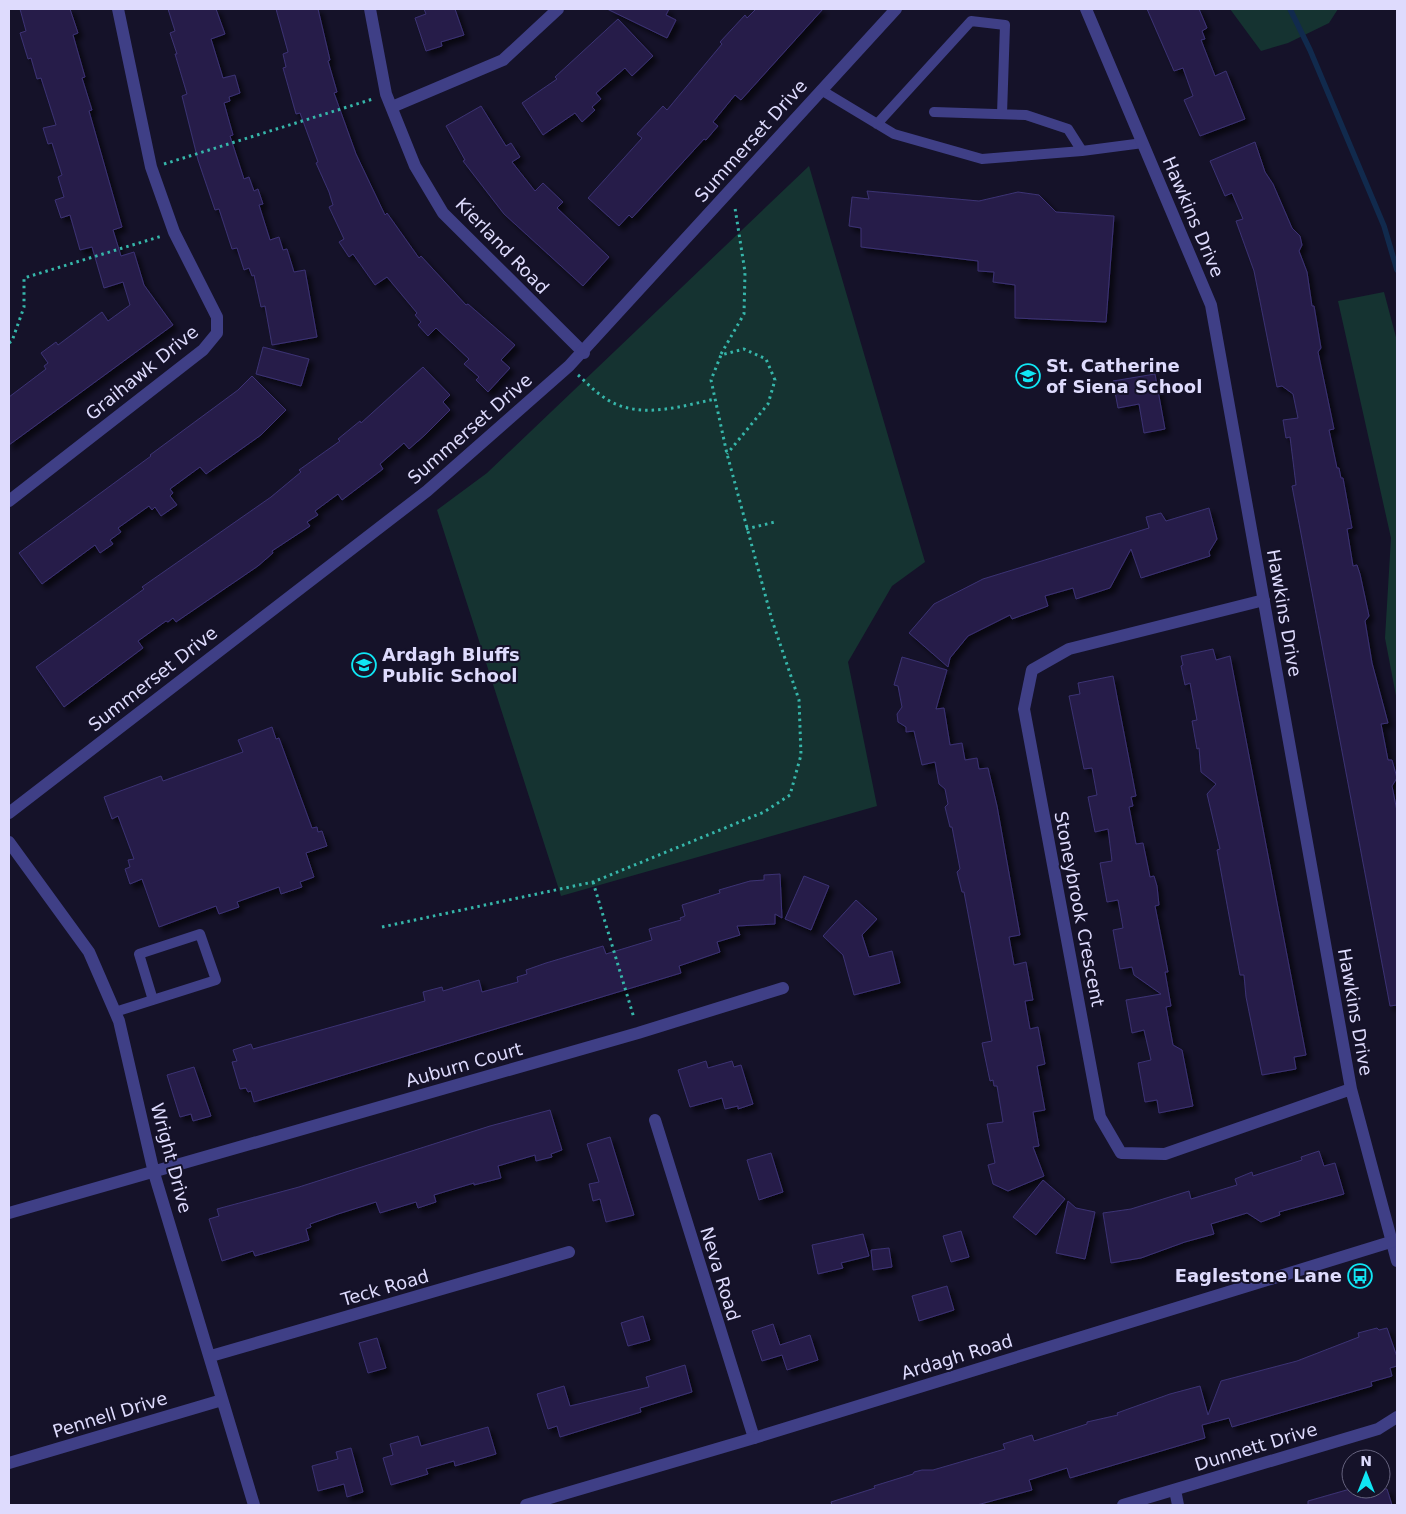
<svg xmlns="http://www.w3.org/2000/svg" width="1406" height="1514" viewBox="0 0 1406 1514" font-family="'DejaVu Sans',sans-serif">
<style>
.green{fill:#153331}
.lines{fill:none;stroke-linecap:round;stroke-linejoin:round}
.stream{stroke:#112a4d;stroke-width:5.5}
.building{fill:#261f49;stroke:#3c3274;filter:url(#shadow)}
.path{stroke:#36b6aa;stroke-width:3;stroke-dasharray:2.5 4;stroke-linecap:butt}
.service{stroke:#3f3f86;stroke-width:10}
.minor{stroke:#3f3f86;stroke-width:12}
.tertiary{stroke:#3f3f86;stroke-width:12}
.labels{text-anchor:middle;stroke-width:4;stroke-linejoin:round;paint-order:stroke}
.street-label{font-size:18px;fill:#dedbfd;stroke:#151229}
.poi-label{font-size:18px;font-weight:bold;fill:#dedbfd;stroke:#151229;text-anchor:start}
</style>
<defs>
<filter id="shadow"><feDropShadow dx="4.5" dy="4.5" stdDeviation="2.5" flood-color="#0009"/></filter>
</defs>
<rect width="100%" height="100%" fill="#151229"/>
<path class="green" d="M1230,9H1338L1329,23L1288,43L1261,51Z
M809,166L925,562L892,586L848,662L877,806L561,896L437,510L487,473Z
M1384,292L1397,341V701L1385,638L1391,538L1338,301Z"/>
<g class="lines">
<path class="stream" d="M1290,9L1310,50L1384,226L1397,270"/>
</g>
<path class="building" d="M20,9H70L78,33L73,35L85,77L82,78L92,110L89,111L122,227L113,230L121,256L134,252L144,285L173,325L9,445V397L46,369L44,366L48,363L41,353L56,342L58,345L102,312L108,321L130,305L123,282L104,288L92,247L80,250L70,215L61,218L55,200L64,197L58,177L62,175L52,143L48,144L43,128L56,125L41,78L37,79L31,58L28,59L20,33L26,31Z
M168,9H216L225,34L211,39L223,78L235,75L240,93L229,97L230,101L224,103L233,135L230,136L244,179L249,177L254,191L258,189L263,204L259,205L270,240L279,237L283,250L287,249L294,272L305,270L317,337L272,345L265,306L261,307L254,275L252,276L249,268L244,270L237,248L232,249L219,209L215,210L198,160L182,96L187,94L175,54H177L170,33L175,31Z
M276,9H318L330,60L328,61L337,92L334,93L356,154L385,215L387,213L419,258L421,256L466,305L468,304L515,345L501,360L510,368L488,392L476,380L479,377L464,364L469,359L436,328L428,336L418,325L421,322L415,315L417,313L387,277L375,285L353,254L349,257L339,242L344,239L329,207L333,205L329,192L316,163L318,162L300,113L296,114L283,68L286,67L283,54L288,52Z
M424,9H455L464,35L441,42L442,46L426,51L415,18L426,14Z
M607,9H669L666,15L676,20L667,38Z
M756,9H823L741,100L735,95L713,122L718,126L706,140L704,139L632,218L629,215L619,226L588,198L642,138L637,134L663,106L667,110L722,44L720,42L745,15L747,18Z
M1147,9H1199L1207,28L1202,31L1205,39L1201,40L1215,76L1226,71L1245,119L1200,136L1184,100L1193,96L1183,68L1174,71Z
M618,19L653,56L632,76L625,68L596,93L601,99L592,107L595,110L582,122L575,113L543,135L522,103L557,79L555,77Z
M481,106L506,146L511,143L520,157L512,162L535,191L543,183L563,202L557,208L609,257L583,286L504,214L463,161L465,160L446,126Z
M1255,142L1265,172L1273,184L1292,228L1300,236L1302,245L1299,251L1307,272L1312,306H1314L1321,348L1318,352L1334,429L1329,430L1337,468H1339L1341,478H1343L1352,528L1347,529L1353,566L1357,565L1360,574L1369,616L1365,621L1372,663L1388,723L1381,724L1388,760H1392L1397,778L1392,786L1397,811V1005L1390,1006L1292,486L1296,485L1290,437L1286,438L1283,420L1298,418L1293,394L1282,386L1277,387L1254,271L1236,221L1243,219L1232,193L1225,196L1210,161Z
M867,191L979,201L1018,192L1039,195L1056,212L1114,216L1106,322L1015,318V285L993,282L994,272L978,271V261L861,247V228L849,226L852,197L869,199Z
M263,347L309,359L301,386L256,374Z
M423,367L450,395L443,402L450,410L425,435L409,449L404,443L380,464L383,469L342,500L338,494L315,511L318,515L307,522L310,526L272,551L273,553L258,566L176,622L173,618L168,622L166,621L138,641L143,648L64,707L36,667L144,589L142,587L271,497L301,472L299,470L340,441L338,439L360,421L361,423Z
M1155,374L1165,429L1144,433L1139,404L1118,408L1113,381Z
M252,376L286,410L261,435L206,474L200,467L170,489L173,493L170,496L177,505L161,516L155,507L152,510L149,506L118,528L121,532L110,540L113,544L100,553L95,545L42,584L19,553L151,456L150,455L238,390Z
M1209,508L1217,539L1209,552L1210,556L1141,578L1131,549L1110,588L1076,599L1073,588L1045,596L1048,606L1012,619L1010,615L968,636L950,658L948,667L909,633L934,604L983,579L1149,528L1146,517L1161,513L1166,521Z
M1213,649L1216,660L1230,656L1306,1055L1294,1057L1296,1069L1262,1075L1246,997L1244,975H1240L1217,850L1220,849L1207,794L1216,784L1201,772L1199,748L1197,749L1192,721L1197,720L1190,683L1185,685L1181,666L1183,665L1181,656Z
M902,657L947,670L936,709L944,708L950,745L962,743L965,760L977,758L979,769L988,768L997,806L1020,935L1009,937L1014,965L1026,962L1033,1000L1025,1001L1030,1029L1038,1027L1045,1064L1037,1066L1045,1110L1033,1112L1039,1146L1033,1147L1044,1176L1008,1191L993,1184L988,1165L995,1163L987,1124L1003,1122L997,1086H994L993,1080L990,1081L982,1043L992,1041L964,892H962L957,872L960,869L952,827H950L945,807L948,804L945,789L939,784L935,762L922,765L914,731L906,732V727L898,722L897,714L902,707L898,686L894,685Z
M1113,676L1136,796L1131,797L1133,806L1129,807L1136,844L1143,843L1150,877L1154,876L1157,886L1159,905L1155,906L1168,972H1165L1171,1006L1166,1007L1173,1045L1182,1050L1193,1106L1159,1113L1157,1100L1145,1102L1138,1063L1151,1060L1144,1030L1132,1033L1126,1000L1161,994L1134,975L1132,967L1120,969L1113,930L1123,928L1118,900L1107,902L1100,863L1112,861L1108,829L1095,832L1088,797L1097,795L1092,768L1084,769L1069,696L1080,694L1078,683Z
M272,727L276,739L279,738L312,828L317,827L318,832L322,831L327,846L306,853L314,877L300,882L302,887L281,894L279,887L237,902L239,907L219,914L216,906L159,927L142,879L130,884L125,869L130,867L128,860L134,859L118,816L112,819L104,797L161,776L163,781L243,752L238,740Z
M780,874L782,918L775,914V924L737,926L740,935L717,942L720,952L679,966L681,973L254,1102L251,1091L248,1092L246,1088L240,1089L232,1062L237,1061L233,1050L251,1044L253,1049L425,1001L423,992L442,987L443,991L479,980L482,992L518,982L517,977L527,974L526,970L546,963L603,946L606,954L652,940L649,929L681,920L680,918L685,916L682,905L720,893L719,890L750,881L764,880V875Z
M804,876L829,886L811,930L785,919Z
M856,900L877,919L862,935L869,957L892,951L900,983L854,995L843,955L823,936Z
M706,1061L708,1068L732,1061L734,1067L741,1065L753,1104L738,1109V1106L725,1109L722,1098L690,1107L678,1070Z
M194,1067L211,1116L193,1121L191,1114L180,1117L167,1075Z
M550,1110L562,1150L551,1154L552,1157L536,1161L535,1155L498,1166L501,1178L474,1185V1183L434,1195L436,1202L418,1208L416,1202L380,1213L376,1202L338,1214L310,1224L311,1227L306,1229L309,1240L255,1256L253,1251L222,1261L209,1219L219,1216L217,1209L299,1187L490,1126Z
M610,1137L634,1215L606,1222L600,1199L593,1201L589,1184L599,1182L587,1144Z
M1319,1151L1324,1166L1335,1163L1344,1194L1279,1212L1280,1215L1261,1222L1247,1213L1211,1224L1214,1234L1185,1242L1141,1258L1111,1263L1103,1213L1131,1209L1189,1191L1191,1199L1237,1185L1235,1179L1252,1172L1253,1176L1302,1160L1301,1157Z
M771,1153L783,1192L759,1200L747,1160Z
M1043,1180L1065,1199L1036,1235L1013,1217Z
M1068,1201L1076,1208L1095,1212L1085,1259L1056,1253Z
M961,1231L969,1257L951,1262L943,1236Z
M863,1234L869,1256L841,1263L843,1268L818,1274L812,1245Z
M889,1248L892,1267L873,1270L871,1250Z
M947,1286L954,1310L919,1321L912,1296Z
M643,1316L650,1340L628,1346L621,1323Z
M773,1324L780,1345L810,1335L818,1360L787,1370L782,1355L762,1361L752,1331Z
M1377,1328L1379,1330L1387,1328L1397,1357V1366L1390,1368L1392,1376L1371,1382L1372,1386L1232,1427L1229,1418L1202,1425L1205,1438L1070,1478L1067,1468L1029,1480L1032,1490L977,1505H832L831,1502L875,1488L874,1486L913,1474L914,1472L922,1470H933L1005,1449L1003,1444L1032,1435L1034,1441L1087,1424V1422L1118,1415L1117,1413L1170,1394L1200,1386L1208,1415L1221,1381L1297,1361L1359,1337L1358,1333Z
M377,1338L386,1368L368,1373L359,1343Z
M685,1365L692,1392L640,1408L641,1412L560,1437L557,1426L548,1429L537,1394L564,1386L570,1406L649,1387L646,1377Z
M488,1427L496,1454L455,1466L454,1461L426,1469L428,1474L391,1485L383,1458L393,1455L390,1444L418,1436L421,1446Z
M351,1448L363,1492L347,1497L344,1484L318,1491L312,1466L338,1459L336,1452Z
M1350,1489H1387L1392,1505H1308V1501Z"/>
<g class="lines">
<path class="path" d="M164,164L373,99
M9,343L12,341L24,307V278L162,236
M721,354L744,314L745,272L735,208
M578,375C586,382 593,390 602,396C635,421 678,407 715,399
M746,529L775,522
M593,882L634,1018
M382,927L593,882L764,812L790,795L801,755L799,700L772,620L727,454L711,380L721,355L744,349L766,359L775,380L768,404L727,454"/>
<path class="service" d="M821,90L894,134L982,159L1082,151L1143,143
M934,112L1026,115L1068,129L1082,151
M877,124L971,21L1005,25L1002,114
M115,1012L216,980L200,934L139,954L153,1000"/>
<path class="minor" d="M370,9L386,94L415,166L443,213L584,353
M1086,9L1211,305L1351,1089L1397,1261
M392,107L503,60L558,9
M9,501L203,350L217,333V317L174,232L151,167L118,9
M1264,600L1069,649L1032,670L1024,709L1100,1117L1121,1153L1165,1154L1351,1089
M9,842L89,952L119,1021L154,1173L254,1505
M655,1120L754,1438
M9,1213L638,1033L783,988
M211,1356L569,1252
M9,1463L222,1400
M1175,1490L1178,1505
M1123,1505L1378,1429L1397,1417"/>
<path class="tertiary" d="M9,813L427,491L569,366L896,9
M526,1505L754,1438L1397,1240"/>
</g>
<defs>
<g id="school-ring" transform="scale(1.25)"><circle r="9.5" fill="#151229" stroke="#10e6f4" stroke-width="1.5"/><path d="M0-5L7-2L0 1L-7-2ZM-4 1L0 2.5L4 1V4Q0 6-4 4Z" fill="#10e6f4"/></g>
<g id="bus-ring" transform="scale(1.25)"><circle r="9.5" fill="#151229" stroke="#10e6f4" stroke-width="1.5"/><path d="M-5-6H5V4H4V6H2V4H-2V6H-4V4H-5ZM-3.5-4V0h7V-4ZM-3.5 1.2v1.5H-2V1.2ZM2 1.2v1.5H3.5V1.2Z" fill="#10e6f4"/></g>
</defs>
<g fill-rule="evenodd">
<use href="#school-ring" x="1028" y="376"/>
<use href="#school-ring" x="364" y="665"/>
<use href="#bus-ring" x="1360" y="1276"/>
</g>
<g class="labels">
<g class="street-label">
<text transform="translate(751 141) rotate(-48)" y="6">Summerset Drive</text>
<text transform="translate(1193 217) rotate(67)" y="6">Hawkins Drive</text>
<text transform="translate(502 246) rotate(46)" y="6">Kierland Road</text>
<text transform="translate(142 373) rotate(-39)" y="6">Graihawk Drive</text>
<text transform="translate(470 429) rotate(-41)" y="6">Summerset Drive</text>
<text transform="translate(1284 613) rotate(80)" y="6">Hawkins Drive</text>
<text transform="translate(153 679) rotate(-38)" y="6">Summerset Drive</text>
<text transform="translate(1079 909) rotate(79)" y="6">Stoneybrook Crescent</text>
<text transform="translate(1355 1012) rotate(80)" y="6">Hawkins Drive</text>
<text transform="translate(464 1065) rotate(-16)" y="6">Auburn Court</text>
<text transform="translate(171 1158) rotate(75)" y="6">Wright Drive</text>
<text transform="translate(720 1274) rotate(73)" y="6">Neva Road</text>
<text transform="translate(385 1288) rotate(-16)" y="6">Teck Road</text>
<text transform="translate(957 1357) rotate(-17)" y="6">Ardagh Road</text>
<text transform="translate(110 1415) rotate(-17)" y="6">Pennell Drive</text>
<text transform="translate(1256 1447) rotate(-17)" y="6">Dunnett Drive</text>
</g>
<g class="poi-label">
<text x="1046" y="372">St. Catherine<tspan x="1046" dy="21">of Siena School</tspan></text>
<text x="382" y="661">Ardagh Bluffs<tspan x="382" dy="21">Public School</tspan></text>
<text x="1342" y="1282" text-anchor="end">Eaglestone Lane</text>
</g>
</g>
<rect width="1406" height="1514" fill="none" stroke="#dedbfd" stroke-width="20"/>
<g transform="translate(1366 1474)"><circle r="24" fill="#151229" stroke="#65627e"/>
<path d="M0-4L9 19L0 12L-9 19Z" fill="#10e6f4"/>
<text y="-8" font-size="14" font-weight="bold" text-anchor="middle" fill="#dedbfd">N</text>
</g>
</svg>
